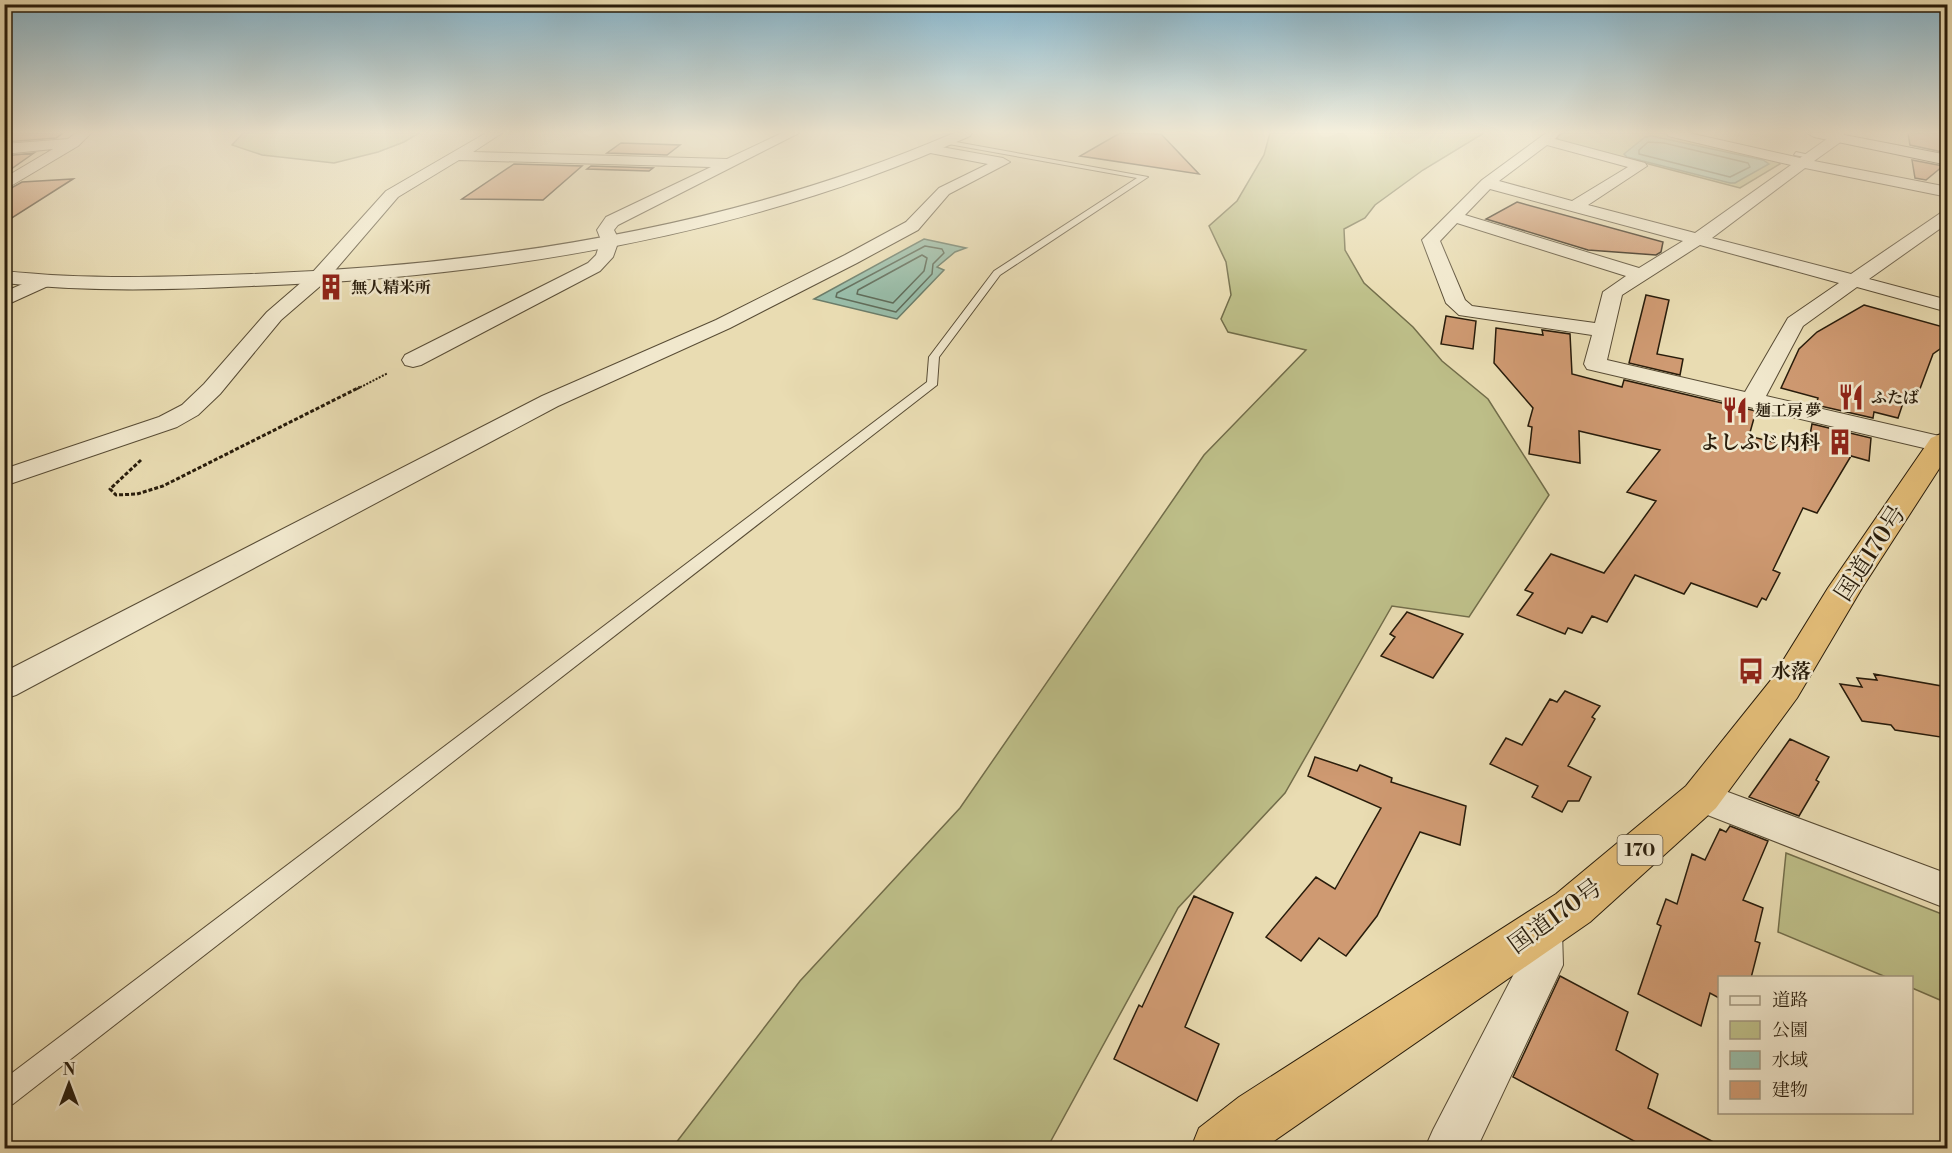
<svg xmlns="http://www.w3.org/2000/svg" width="1952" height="1153" viewBox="0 0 1952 1153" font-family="'Libre Bodoni','Noto Serif JP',serif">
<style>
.green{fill:#bdbe88;stroke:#726d4a;stroke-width:1.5}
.water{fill:#98bca8;stroke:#6b7c69;stroke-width:1.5}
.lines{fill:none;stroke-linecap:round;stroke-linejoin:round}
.shore{stroke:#606c5a;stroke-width:1.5}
.building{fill:#cf9a72;stroke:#281c0b;stroke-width:1.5}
.service-casing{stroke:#584c35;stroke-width:2}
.minor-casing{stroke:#584c35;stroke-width:2}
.tertiary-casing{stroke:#584c35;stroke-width:2}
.secondary-casing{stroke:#281c0b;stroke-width:2}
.trunk-casing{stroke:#281c0b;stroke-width:2}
.path-far1{stroke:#281c0b;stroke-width:2;stroke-dasharray:2 1.5;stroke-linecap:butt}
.path{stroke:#281c0b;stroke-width:3;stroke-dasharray:4 2;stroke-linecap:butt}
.service{fill:#f1e8cd;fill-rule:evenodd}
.minor{fill:#f1e8cd;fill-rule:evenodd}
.tertiary{fill:#f1e8cd;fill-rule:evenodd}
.secondary{fill:#f1e8cd;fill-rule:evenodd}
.trunk{fill:#e4be79;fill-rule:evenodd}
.labels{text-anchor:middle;stroke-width:5;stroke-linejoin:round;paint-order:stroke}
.far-poi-label{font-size:16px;font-weight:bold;fill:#281c0b;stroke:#f1e8cd;text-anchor:start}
.shield{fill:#f1e8cd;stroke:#645945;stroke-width:1.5}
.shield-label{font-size:18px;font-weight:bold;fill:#281c0b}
.poi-label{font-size:20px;font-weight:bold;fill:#281c0b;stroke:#f1e8cd;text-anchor:end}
.near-street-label{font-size:24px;fill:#281c0b;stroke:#f1e8cd}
</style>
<rect width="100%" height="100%" fill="#e9dcb2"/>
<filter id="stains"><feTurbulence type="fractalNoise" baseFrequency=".00333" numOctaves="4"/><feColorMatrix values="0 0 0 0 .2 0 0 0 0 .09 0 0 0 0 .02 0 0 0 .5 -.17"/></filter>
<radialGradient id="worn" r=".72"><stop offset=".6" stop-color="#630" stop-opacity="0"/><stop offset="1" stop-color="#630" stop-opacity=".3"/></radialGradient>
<path class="green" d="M243,133H419L404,142L378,152L334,163L262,155L232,145Z
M1270,133H1484L1423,170L1375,205L1365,218L1344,229L1345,250L1364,283L1413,327L1442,361L1488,399L1549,495L1469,617L1392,606L1285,793L1178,908L1047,1148H672L800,981L960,808L1204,455L1306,350L1228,332L1221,319L1231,295L1226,262L1209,226L1237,201L1264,155Z
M1563,133H1661L1778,161L1780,164L1740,188L1561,141L1556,138Z
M1786,853L1947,916V1003L1912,988V978L1886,977L1778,932Z"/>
<path class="water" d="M1652,136L1763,160L1769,164L1735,183H1730L1627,157L1624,154L1645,137Z
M924,239L966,248L955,252L937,267L944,270L897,319L814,299Z"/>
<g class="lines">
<path class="shore" d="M1648,142L1664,143L1748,163L1750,167L1730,177L1639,154V150Z
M925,246L942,249L944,253L933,264L932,274L896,312L836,297L837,293Z
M922,255L927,258L924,271L893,303L857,294L858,290Z"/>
</g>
<path class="building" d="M4,133H63L56,138L4,142Z
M1120,133L1161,134L1199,174L1080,156Z
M1908,133H1947V153L1910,145Z
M621,143L680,145L667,155L607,153Z
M34,153L4,174V156Z
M1912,160L1943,166L1926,180L1915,178Z
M514,164L582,166L543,200L462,199Z
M591,166L653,168L649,171L587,169Z
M73,179L4,223V192L22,182Z
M1517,202L1663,242L1661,252L1656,255L1588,250L1486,219Z
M1646,295L1669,300L1657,354L1683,359L1680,375L1629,363Z
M1864,305L1947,328V344L1933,354L1918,394L1907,391L1898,418L1874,412L1873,418L1816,405L1818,398L1781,388L1799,349L1817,332Z
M1446,316L1476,321L1473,349L1441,344Z
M1496,328L1543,335L1542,330L1570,334L1572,374L1622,387L1624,380L1756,411L1749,436L1807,451L1812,424L1871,438L1869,461L1851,456L1817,513L1803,508L1773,570L1780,573L1766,600L1762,598L1757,607L1691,583L1684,594L1635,575L1607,622L1592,616L1582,633L1568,628L1565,634L1517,615L1533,593L1525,590L1551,554L1604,573L1656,501L1627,492L1660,450L1579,431L1580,463L1529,454L1532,427L1528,426L1533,408L1494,363Z
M1407,612L1463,634L1433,678L1381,656L1395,637L1390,634Z
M1874,674L1947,687V738L1895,730L1891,725L1862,721L1840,684L1862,687L1857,678L1877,680Z
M1565,691L1600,706L1592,717L1595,719L1568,766L1591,777L1579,801H1568L1562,812L1532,797L1538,786L1490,764L1506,738L1522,745L1550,699L1557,702Z
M1790,739L1829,757L1816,780L1819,782L1799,816L1749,797Z
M1315,757L1357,771L1360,765L1392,778L1391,782L1466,806L1460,845L1420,832L1377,916L1346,956L1319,938L1301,961L1266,937L1316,877L1335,889L1381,808L1308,776Z
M1730,826L1768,841L1743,900L1763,908L1755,941L1760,943L1751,978H1719V998L1710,993L1701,1026L1638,994L1661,926L1657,924L1666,899L1677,904L1692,854L1705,860L1720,829L1726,832Z
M1194,896L1233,913L1185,1027L1219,1044L1197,1101L1114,1059L1139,1005L1142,1007Z
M1560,976L1628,1012L1616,1050L1658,1074L1648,1108L1727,1149H1649L1513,1077Z"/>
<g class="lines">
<g class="service-casing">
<path id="service" d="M945,140L1148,177L1000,275L939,357L937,385L13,1104L4,1107V1079L927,382L929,357L994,271L1137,178L943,143Z
M1796,152L1814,156L1810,158L1794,155Z"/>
</g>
<g class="minor-casing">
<path id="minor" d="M486,133H502L473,152L727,159L782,133H799L618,225L614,230L619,240L613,257L600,271L421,365L413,367L405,365L402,360L405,355L588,263L596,255L601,240L597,230L606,217L711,167L459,160L398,197L325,282L281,320L220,394L198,415L177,427L4,486V469L159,417L182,405L204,384L267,312L311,274L386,191Z
M1546,133H1560L1555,139L1645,163L1647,166L1588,205L1695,233L1791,165L1668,136L1667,133H1689L1800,158L1831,136L1832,133H1844L1842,141L1814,161L1948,187V197L1805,168L1712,238L1851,274L1942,212L1948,210V223L1869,279L1948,300V312L1857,287L1803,326L1766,396L1948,438V450L1941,452L1587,369L1584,364L1592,335L1459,315L1446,303L1422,240L1482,180ZM1547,145L1628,167L1572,201L1499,181ZM1490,189L1683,241L1639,268L1465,215ZM1457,223L1626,276L1603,292L1595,323L1472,306L1465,300L1440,241ZM1700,245L1839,283L1788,318L1745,392L1607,360L1622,295Z
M930,145L1003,158L1010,162L949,194L918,230L857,263L730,328L558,406L16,695L4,699V672L542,396L716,320L845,255L906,222L939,188L988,164L925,152L923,149L925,146Z
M41,276L48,278L50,282L48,286L4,306V292Z
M1701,782L1948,874V909L1687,807L1682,797L1687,787Z
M1540,912L1555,918L1562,931L1563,965L1477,1148H1425L1433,1130L1519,964L1518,931L1525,918Z"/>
</g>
<g class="tertiary-casing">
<path id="tertiary" d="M76,133H91L78,146L4,190V178L53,149L4,154V144L68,139Z
M954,133H972L970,136C746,237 496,277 252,286C169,290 87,292 4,283V271C87,280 169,277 252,274C490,265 734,228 954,133Z"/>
</g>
<g class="secondary-casing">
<path id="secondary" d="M1807,133H1834L1948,155V165L1814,137Z"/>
</g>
<g class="trunk-casing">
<path id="trunk" d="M1948,431V455L1862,588L1797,698L1716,808L1590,922L1264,1148H1191L1199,1128L1239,1097L1556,894L1686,786L1771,680L1828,588L1931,438Z"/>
</g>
<path class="path-far1" d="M357,389L388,373"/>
<path class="path" d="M141,460L110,489L116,495L137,494L163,486L360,387"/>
<use href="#service" class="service"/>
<use href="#minor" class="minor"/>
<use href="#tertiary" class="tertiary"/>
<use href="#secondary" class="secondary"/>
<use href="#trunk" class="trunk"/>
</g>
<linearGradient id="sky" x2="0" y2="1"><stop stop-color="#88b7ce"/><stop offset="0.45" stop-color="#f5efdc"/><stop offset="1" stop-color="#f5efdc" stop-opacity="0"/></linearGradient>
<rect width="1952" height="294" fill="url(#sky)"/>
<defs>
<g id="building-bare" transform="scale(2.07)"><path d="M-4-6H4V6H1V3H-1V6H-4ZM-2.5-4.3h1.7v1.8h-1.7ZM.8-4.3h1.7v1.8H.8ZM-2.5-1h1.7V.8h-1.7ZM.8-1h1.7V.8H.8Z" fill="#8f2418" stroke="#f1e8cd" stroke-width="2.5" paint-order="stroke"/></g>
<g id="restaurant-bare" transform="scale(2.07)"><path d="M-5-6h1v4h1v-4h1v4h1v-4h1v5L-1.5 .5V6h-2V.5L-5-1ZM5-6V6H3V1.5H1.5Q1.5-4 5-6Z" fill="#8f2418" stroke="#f1e8cd" stroke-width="2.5" paint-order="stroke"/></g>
<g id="bus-bare" transform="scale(2.07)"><path d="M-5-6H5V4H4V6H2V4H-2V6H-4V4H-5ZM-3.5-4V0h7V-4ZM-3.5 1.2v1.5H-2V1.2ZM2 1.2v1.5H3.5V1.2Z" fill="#8f2418" stroke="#f1e8cd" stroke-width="2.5" paint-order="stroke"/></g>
</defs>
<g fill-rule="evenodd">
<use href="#building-bare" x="331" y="287"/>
<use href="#restaurant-bare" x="1851" y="397"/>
<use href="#restaurant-bare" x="1735" y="410"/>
<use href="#building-bare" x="1840" y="442"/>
<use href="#bus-bare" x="1751" y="671"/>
</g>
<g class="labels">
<g class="far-poi-label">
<text x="351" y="293">無人精米所</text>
<text x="1871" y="403">ふたば</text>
<text x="1755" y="416">麺工房 夢</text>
</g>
<rect class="shield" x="1617.5" y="835" width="45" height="30" rx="4.5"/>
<g class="shield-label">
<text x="1640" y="856">170</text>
</g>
<g class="poi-label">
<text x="1820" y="449">よしふじ内科</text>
<text x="1771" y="678" text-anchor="start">水落</text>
</g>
<g class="near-street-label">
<text transform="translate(1870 553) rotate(-57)" y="8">国道170号</text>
<text transform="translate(1555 916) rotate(-36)" y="8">国道170号</text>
</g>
</g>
<rect width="1952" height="1153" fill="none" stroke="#e9dcb2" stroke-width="24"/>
<rect x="6" y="6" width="1940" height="1141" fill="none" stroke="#281c0b" stroke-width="3"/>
<rect x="12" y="12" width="1928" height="1129" fill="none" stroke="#281c0b" stroke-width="1.5"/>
<rect x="1718" y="976" width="195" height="138" fill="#f1e8cd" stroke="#a1967f" stroke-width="1.5"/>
<rect x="1730" y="996" width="30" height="9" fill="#f1e8cd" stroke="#a1967f" stroke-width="1.5"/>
<text x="1772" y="1006" font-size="18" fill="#281c0b">道路</text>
<rect x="1730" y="1021" width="30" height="18" fill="#bdbe88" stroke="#a1967f" stroke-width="1.5"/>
<text x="1772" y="1036" font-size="18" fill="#281c0b">公園</text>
<rect x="1730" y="1051" width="30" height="18" fill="#98bca8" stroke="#a1967f" stroke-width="1.5"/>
<text x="1772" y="1066" font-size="18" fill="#281c0b">水域</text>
<rect x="1730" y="1081" width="30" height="18" fill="#cf9a72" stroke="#a1967f" stroke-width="1.5"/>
<text x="1772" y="1096" font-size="18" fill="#281c0b">建物</text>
<g transform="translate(69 1084)" stroke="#f1e8cd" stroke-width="4.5" paint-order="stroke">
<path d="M0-4.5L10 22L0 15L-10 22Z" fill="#281c0b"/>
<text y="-9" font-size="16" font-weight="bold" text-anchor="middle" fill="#281c0b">N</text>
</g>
<rect width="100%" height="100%" filter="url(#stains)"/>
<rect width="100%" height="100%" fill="url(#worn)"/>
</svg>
